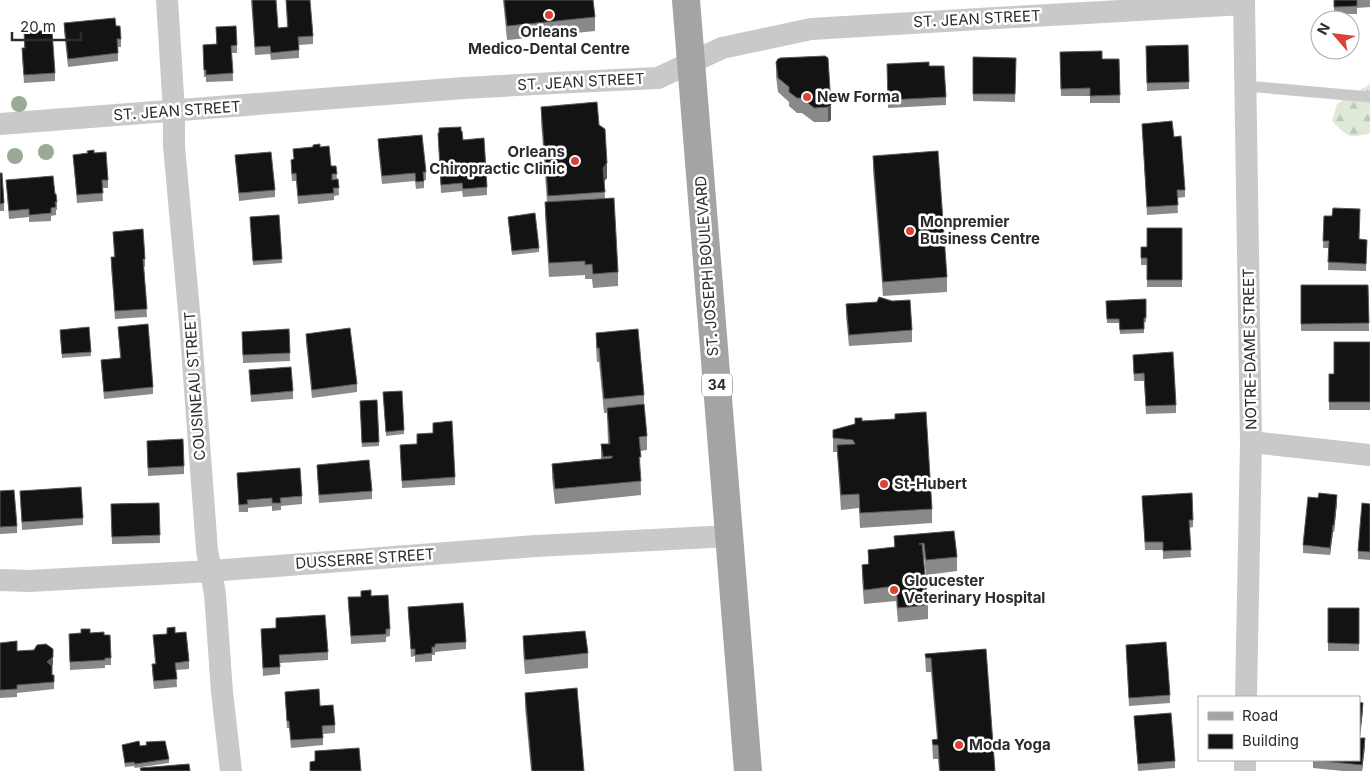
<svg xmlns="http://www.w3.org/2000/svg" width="1370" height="771" viewBox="0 0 1370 771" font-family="Inter,sans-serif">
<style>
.forest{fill:url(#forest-firs)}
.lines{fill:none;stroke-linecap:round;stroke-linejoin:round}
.lane{stroke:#c9c9c9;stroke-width:11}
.street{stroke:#c9c9c9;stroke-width:22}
.primary{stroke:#a4a4a4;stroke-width:28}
.tree{fill:#9baa94}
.wall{fill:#898989}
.shaded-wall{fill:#5a5a5a}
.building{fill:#131313;stroke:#5a5a5a}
.poi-dot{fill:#da4236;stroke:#fff;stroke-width:2}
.labels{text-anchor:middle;stroke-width:5;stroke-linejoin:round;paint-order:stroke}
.shield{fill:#fff;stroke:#6b6b6b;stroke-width:1}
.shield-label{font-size:14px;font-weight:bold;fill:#2c2c2c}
.street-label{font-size:15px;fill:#2c2c2c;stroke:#fff}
.poi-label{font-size:15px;font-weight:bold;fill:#2c2c2c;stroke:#fff;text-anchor:start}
</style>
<defs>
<pattern id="forest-firs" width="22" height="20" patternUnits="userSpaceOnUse" patternTransform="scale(1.25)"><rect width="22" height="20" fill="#dfe9d9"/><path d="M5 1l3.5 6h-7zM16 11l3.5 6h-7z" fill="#c0c8ba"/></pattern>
</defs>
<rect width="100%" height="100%" fill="#fff"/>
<path class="forest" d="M1370,84V133C1348,139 1348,137 1332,121L1337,104Z"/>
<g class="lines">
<path class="lane" d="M1246,86L1370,97"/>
<path class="street" d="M167,0L174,111V146L190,322L207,550L215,594L222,692L231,771
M1244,0L1251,442L1246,697
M0,124L464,88L573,82L658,78L722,48L811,29L996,18L1244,4
M1251,442L1370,455
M0,580L29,581L211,571L536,546L730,536
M1245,771V760"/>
<path class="primary" d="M686,0L748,771"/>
</g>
<g class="tree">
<circle cx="19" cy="104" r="8"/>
<circle cx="46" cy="152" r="8"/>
<circle cx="15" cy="156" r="8"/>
</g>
<path class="wall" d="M251,0L278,28L287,27L286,0L313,36V44L299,45V58L271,60L270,54L255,55Z
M503,0H593L595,17V31L507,40Z
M1334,0H1370V7L1357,8V14H1334Z
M64,23L116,26L121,39V47H118V61L68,67L64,31Z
M216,27L237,45V53H232L233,81L206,82V77H204L203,45L216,44Z
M24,32L55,73V81L24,83L22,56V48H24Z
M1188,45L1189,89L1147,91L1146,46Z
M1060,52L1102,59H1119L1120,103H1090V96H1061Z
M825,56L831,120L828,122H814L802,113H797L789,106V102L778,92L776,76V62Z
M973,57L1016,58L1015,102L973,101Z
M929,66L946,97V105L888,108L887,72Z
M541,107L599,125L607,178L604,181L605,198L618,272V286L593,288L592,279H585V275L549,277L545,216V202H547L541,121Z
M1142,124L1174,137L1185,190V197L1177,198L1178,213L1147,215Z
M438,133L463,140L487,187V195L463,197L462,191L441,193Z
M378,139L426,172V180H424V188L416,189L415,181L382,184L378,147Z
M320,147L331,166H336L337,180L338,179L339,195L334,196V200L298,204L296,181H292L291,167V160H294L293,149Z
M73,155L108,180V188H102L103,201L77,203Z
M235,155L275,190V197L239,201Z
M873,156L947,277V292L883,296L873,170Z
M0,173L4,203V211H0Z
M6,180L55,194L57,202V210H56V215L51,216V221L29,222V217L9,219Z
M279,215L282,263L253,265L250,217Z
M1324,216L1359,239L1367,240L1366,271L1328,270L1329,248H1323Z
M508,217L539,248V252L512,255Z
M1182,228V287H1147V265H1141V247H1147Z
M113,232L145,259V267H144L147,317L115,319L111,265V257H114Z
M1301,285H1368L1369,331H1301Z
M1146,299V322H1144V333L1120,334L1119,323H1107L1106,301Z
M846,304L912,330V342L849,346L846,316Z
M89,327L91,356L62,358L60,333Z
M118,327L153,387V394L104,399L101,360L120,358Z
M289,329L290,361L243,363L242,332Z
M596,333L644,395V406L647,436V450L640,451L641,495L555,504L552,478V464L601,459V444H608L607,413H604L599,362H597L596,347Z
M306,334L357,384V392L312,398L306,342Z
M1370,342V410H1329V374H1334Z
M1133,355L1176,405V413L1146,414L1144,381H1134Z
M249,370L293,391V399L251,402Z
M383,392L404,430V434L386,436Z
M377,400L379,446L362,447L360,401Z
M862,421L932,509V523L860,528L859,508L841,510L837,452H833V430L855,424Z
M433,423L455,477V485L402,488L400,445L417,444V434L433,433Z
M147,441L184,466V474L148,476Z
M317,465L372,491V499L319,503Z
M237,473L302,496V504L281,506V510L272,511V506L248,508V512H239Z
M0,491L17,526V533L0,534Z
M20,491L83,518V525L22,530Z
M1142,496L1193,520V527L1189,528L1191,557L1163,559V550H1145Z
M1318,498L1337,502L1334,532H1333L1330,555L1303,553V545Z
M159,503L160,543L112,544L111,504Z
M1370,504V560L1358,559V551Z
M954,531L957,557V571L926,575L924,557H923L928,605V619L898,622L896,601L864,604L862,579V565L868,564V550L894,547V536Z
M371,596L390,629V636L386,637V642L351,644L348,597Z
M408,607L466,642V649L435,652V655H432V661L415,662V656L411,657Z
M1328,608H1359V651H1328Z
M276,618L328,652V660L280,663V674L263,676L261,629L276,628Z
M90,633L104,635L111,658V665H105V668L70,670L69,641Z
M175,633L189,661V669L176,670L177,687L154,689L152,672V664H155L153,635Z
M523,636L588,653V668L525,674L523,651Z
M0,643L17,651L53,665L52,666V675H54V689L17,693V697L0,698Z
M1126,645L1170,695V703L1129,706Z
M986,649L995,771H939L938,759H933L932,740L937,739L931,672H926L925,654Z
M285,692L320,706L335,725V733L323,734V745L291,748L289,728H287Z
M525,693L584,771H531L525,707Z
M1359,702L1363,710L1360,737H1359Z
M1134,716L1175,761V768L1138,771Z
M146,742L169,759V763L135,768L134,766L125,767L122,745L140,746L146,745Z
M1365,746L1362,771H1343L1313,768V760Z"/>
<path class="shaded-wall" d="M831,105V120L828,122V107Z
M607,163V178L603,183V168Z
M1337,495V502L1334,532V525Z
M1333,525V532L1330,555V548Z
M53,657V665L47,670V662Z
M1363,703V710L1360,737V730Z
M1365,738V746L1362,771V765Z"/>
<path class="building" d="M252,0H276L278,28L288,27L286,0H310L313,36L298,37L299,50L271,53L270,46L255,47Z
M504,0H593L595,17L507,26Z
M1334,0H1357V6L1334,7Z
M115,18L116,26H120L121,39H117L118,53L68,59L64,23Z
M236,26L237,45L231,46L233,73L206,75V70H204L203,45L217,44L216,27Z
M52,30L55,73L24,75L22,48H25L24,32Z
M1188,45L1189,82L1147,83L1146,46Z
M1102,51V59H1119L1120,95L1090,96V88L1061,89L1060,52Z
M825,56L828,58L831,105L828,107L814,108L802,98H797L789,92V87L778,78L776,62L778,59L780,58Z
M973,57L1016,58L1015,94H973Z
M929,62V66H944L946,97L888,100L887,64Z
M597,102L599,125L605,129L607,163L603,168L605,192L548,196L541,107Z
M1172,121L1174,137L1181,136L1185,190H1177L1178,205L1147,207L1142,124Z
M461,127V131H462L463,140L484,138L487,187L463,189L462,183L441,185L438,133H439V128Z
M422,135L426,172H423L424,181L416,182L415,173L382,176L378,139Z
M320,144V147L329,146L331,166H336L337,174H332V180L338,179L339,188H333L334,193L298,196L296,173L292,174L291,160L294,159L293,149L313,147V145Z
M94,150V153L106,152L108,180H102L103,193L77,195L73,155L88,153L87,151Z
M938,151L947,277L883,282L873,156Z
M271,152L275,190L239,193L235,155Z
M0,173H2L4,203L0,204Z
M53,176L55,194H56L57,202H55L56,207L51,208V213L29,215V209L9,211L6,180Z
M614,198L618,272L593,274L592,264L585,265V261L549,263L545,202Z
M1333,208L1360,209L1359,239L1367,240L1366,264L1328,262L1329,241H1323L1324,216H1332Z
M535,213L539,248L512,251L508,217Z
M279,215L282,259L253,261L250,217Z
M1147,228H1182V280H1147V258H1141V247H1147Z
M143,229L145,259H143L147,309L115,311L111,257H115L113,232Z
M1301,285H1368L1369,323L1301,324Z
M879,297L892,301L910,300L912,330L849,335L846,304L877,302Z
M1146,299V318H1144V329L1120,330L1119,319H1107L1106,301Z
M148,324L153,387L104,392L101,360L121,358L118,327Z
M89,327L91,352L62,354L60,330Z
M350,328L357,384L312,390L306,334Z
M289,329L290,353L243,355L242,332Z
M638,329L644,395L604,399L599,348H597L596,333Z
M1334,342H1370V402H1329V374H1334Z
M1173,352L1176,405L1146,406L1144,373L1134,374L1133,355Z
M291,367L293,391L251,395L249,370Z
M402,391L404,430L386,432L383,392Z
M377,400L379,442L362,443L360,401Z
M644,404L647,436L639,437L641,457H639L641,481L555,489L552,464L612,458V456L603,457L601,444H610L607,408Z
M926,412L932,509L860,513L859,494L841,495L837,445L855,444L853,440L833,438V430L855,424V418H862V421L895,419V414Z
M452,421L455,477L402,481L400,445L417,444V434L433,433V423Z
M183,439L184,466L148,468L147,441Z
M369,460L372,491L319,495L317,465Z
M300,468L302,496L280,498L281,503H272V498L247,500L248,504L239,505L237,473Z
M81,487L83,518L22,522L20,491Z
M14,490L17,526L0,527V491Z
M1192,493L1193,520H1189L1191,550L1163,551V542H1145L1142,496Z
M1319,493L1337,495L1334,525H1333L1330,548L1303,545L1308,497L1318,498Z
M159,503L160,535L112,537L111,504Z
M1362,503L1370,504V552L1358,551Z
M954,531L957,557L926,560L924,543L919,544H922L928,605L898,608L896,586L864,590L862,565L869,564L868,550L895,547L894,536Z
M371,590V596L388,595L390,629H386V634L351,636L348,597H361V591Z
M463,603L466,642L435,644V647H432V653L415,655V649H411L408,607Z
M1328,608H1359V644L1328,643Z
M325,615L328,652L279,655L280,667L263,668L261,629L276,628V618Z
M175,627V633L186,632L189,661L175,663L177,679L154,681L152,664H156L153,635L167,634V628Z
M81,629H90V633L104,632V635H110L111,658H105V660L70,662L69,634L81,633Z
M585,631L588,653L525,660L523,636Z
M17,641V651L34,650L37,645L46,644L53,649V657L47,662L52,666V675H54V682L17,685V689L0,690V643Z
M1166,642L1170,695L1129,698L1126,645Z
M986,649L995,771H940L938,745H933L932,740L938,739L931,658H926L925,654Z
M577,688L584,771H532L525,693Z
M319,689L320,706L333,705L335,725L322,726L323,738L291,740L289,721H287L285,692Z
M1359,702L1363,703L1360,730H1359Z
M1171,713L1175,761L1138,764L1134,716Z
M1359,738H1365L1362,765L1313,760H1359Z
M139,741L140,746L147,745L146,742L165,741L169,759L135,764L134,762L125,763L122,745Z
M359,748L361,771H310V762L315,761V751Z
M189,764L190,771H141L140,768Z"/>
<g class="poi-dot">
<circle cx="549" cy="15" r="5"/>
<circle cx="807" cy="97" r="5"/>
<circle cx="575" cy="161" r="5"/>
<circle cx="910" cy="231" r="5"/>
<circle cx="884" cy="484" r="5"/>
<circle cx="894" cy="590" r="5"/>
<circle cx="959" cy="745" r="5"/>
</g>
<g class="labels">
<rect class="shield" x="702" y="373.5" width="30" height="23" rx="4"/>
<g class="shield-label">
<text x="717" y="390">34</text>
</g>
<g class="street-label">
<text transform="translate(977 19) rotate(-3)" y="5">ST. JEAN STREET</text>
<text transform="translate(581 82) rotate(-3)" y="5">ST. JEAN STREET</text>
<text transform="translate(177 111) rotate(-4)" y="5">ST. JEAN STREET</text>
<text transform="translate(707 266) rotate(-94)" y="5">ST. JOSEPH BOULEVARD</text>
<text transform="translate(1250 349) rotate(-91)" y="5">NOTRE-DAME STREET</text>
<text transform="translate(195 386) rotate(-94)" y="5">COUSINEAU STREET</text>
<text transform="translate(365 559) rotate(-4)" y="5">DUSSERRE STREET</text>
</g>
<g class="poi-label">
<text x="549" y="37" text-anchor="middle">Orleans<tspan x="549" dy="17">Medico-Dental Centre</tspan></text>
<text x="817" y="102">New Forma</text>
<text x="565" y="157" text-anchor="end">Orleans<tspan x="565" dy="17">Chiropractic Clinic</tspan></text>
<text x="920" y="227">Monpremier<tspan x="920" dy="17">Business Centre</tspan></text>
<text x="894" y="489">St-Hubert</text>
<text x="904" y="586">Gloucester<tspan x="904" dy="17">Veterinary Hospital</tspan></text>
<text x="969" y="750">Moda Yoga</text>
</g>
</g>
<rect x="1198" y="696" width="162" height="65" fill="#ffffff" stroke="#ababab"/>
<rect x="1208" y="712" width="25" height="8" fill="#a4a4a4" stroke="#ababab"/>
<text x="1242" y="721" font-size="15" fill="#2c2c2c">Road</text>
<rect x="1208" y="734" width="25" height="15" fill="#131313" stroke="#ababab"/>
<text x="1242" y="746" font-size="15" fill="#2c2c2c">Building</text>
<g transform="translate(1335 35) rotate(298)"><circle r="24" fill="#ffffff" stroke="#ababab"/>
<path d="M0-4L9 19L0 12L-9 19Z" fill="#da4236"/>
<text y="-8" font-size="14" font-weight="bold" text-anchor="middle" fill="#2c2c2c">N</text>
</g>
<path d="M12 32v8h69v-8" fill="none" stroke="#2c2c2c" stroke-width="2.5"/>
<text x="20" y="32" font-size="15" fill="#2c2c2c" stroke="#ffffff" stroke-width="4" paint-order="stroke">20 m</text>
</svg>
